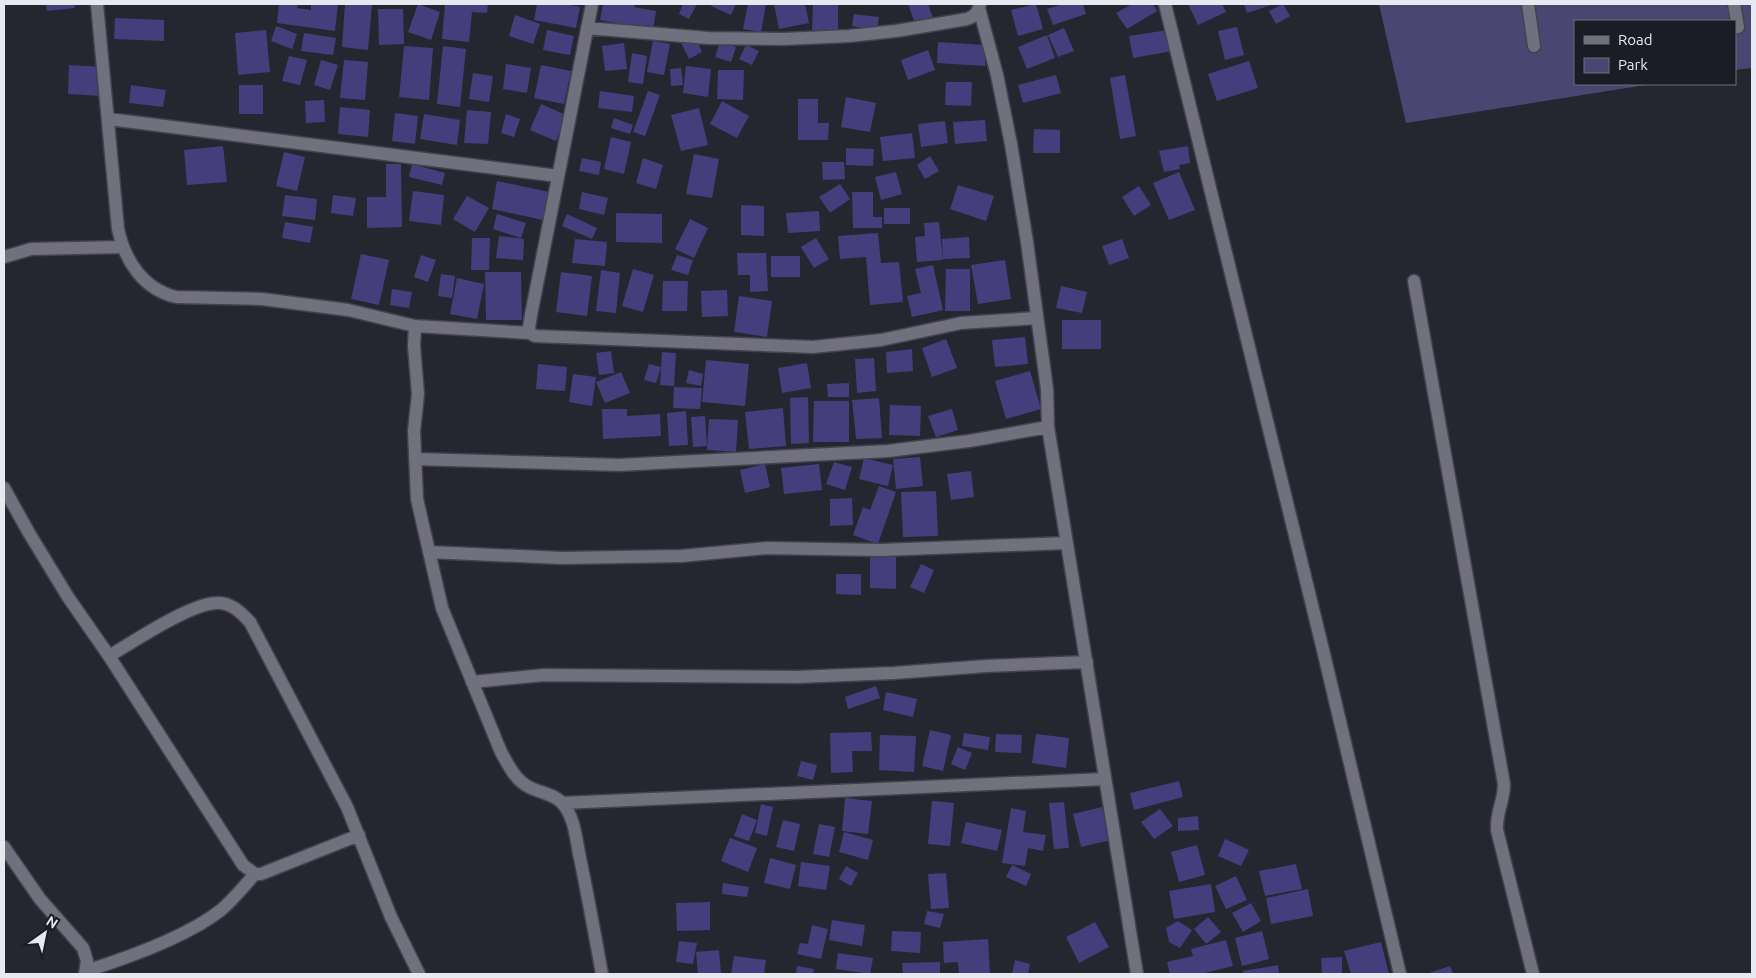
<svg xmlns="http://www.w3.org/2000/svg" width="1756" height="978" viewBox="0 0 1756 978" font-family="Ubuntu,sans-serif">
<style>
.green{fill:#494772}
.building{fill:#443e7c}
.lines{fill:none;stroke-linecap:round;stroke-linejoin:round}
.lane-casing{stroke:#43424d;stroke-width:15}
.street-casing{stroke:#43424d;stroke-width:15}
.lane{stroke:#70707e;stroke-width:12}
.street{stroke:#70707e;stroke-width:12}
</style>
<rect width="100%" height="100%" fill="#262631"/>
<path class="green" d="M1379,4H1752V68L1735,70V21H1575V84H1652L1406,123Z"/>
<path class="building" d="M46,4H74L75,8L47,11Z
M279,4H298L297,8L311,10V4H338L335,31L277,23Z
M345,4H372L368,50L342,47Z
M418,4L440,12L431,40L408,32Z
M445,4H488L487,13L472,12L469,42L442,39Z
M537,4H565L580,7L576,28L534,20Z
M603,4H635L634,7L656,11L653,30L600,20Z
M683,4H697L689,19L679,14Z
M712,4H736L731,15L711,6Z
M748,4H766L761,32L743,29Z
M774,4H805L809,23L779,29Z
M813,4H838V31L812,30Z
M908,4H928L933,18L915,24Z
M1036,4L1043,29L1018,36L1011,10Z
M1063,4H1083L1086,14L1053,25L1047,9Z
M1132,4H1153L1157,11L1127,29L1116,13Z
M1188,4H1222L1226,12L1198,25Z
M1244,4H1274L1247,13Z
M1283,4L1290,16L1276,24L1269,11Z
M378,9H403L404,44L379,45Z
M854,14L879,17L877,30L852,26Z
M515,15L540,24L533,44L509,36Z
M115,18L164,20V41L114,39Z
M276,26L297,34L292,49L271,41Z
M1237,27L1244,55L1225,60L1218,31Z
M1064,28L1074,51L1058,57L1048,35Z
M266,30L270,72L238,75L235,33Z
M547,30L574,36L570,55L543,50Z
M1168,30L1172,51L1133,58L1129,36Z
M304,33L336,38L333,55L301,51Z
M1047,35L1055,58L1027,69L1018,47Z
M695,36L702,52L689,59L681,43Z
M653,41L670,44L664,75L647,72Z
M720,42L736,47L731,62L715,57Z
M938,42L986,45L985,66L937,63Z
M624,43L627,69L605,71L602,46Z
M746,45L759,51L752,65L739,59Z
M404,46L433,48L429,100L399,97Z
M443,46L466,49L460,107L437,104Z
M928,50L935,70L908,80L901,60Z
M632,53L647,56L643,84L628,82Z
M289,56L307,60L300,85L282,81Z
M321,60L338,65L330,90L314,85Z
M344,60L368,62L365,100L340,98Z
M1249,61L1258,88L1217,101L1208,74Z
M506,64L531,68L527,93L503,89Z
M69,65L103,67L101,96L68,94Z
M541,65L571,71L564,104L534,98Z
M686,66L711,69L708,97L683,93Z
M681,68L683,85L671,86L670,69Z
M718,70H744L743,100L717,99Z
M473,73L493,76L489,102L469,99Z
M1056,75L1061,93L1023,103L1018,85Z
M1125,75L1136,136L1120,139L1110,78Z
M946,82H972L971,106L945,105Z
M131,85L166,90L163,107L129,103Z
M239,85H263V114H239Z
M600,91L634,96L632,112L598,108Z
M648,91L660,95L645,136L633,132Z
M846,97L876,103L870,132L841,127Z
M798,99H818V123H829L828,140H798Z
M324,100L325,122L306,123L305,101Z
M722,101L749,116L737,138L710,124Z
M541,104L566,115L556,141L530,130Z
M340,107L370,110L368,137L338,134Z
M699,108L708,145L681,151L671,115Z
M467,110L491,112L488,144L464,143Z
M395,113L418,116L415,144L392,141Z
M424,114L460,120L457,145L420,139Z
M506,114L520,119L514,137L501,133Z
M614,118L633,125L630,134L611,128Z
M985,120L987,141L955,144L953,122Z
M945,121L948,143L921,147L918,124Z
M1034,129L1060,130V153H1033Z
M912,133L915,158L883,161L880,137Z
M611,137L631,142L624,174L604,169Z
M223,146L227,182L187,185L184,150Z
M1188,146L1190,163L1179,165L1180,169L1164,172L1159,151Z
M846,148L874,149L873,166L846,165Z
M284,152L305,157L297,191L276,186Z
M694,154L719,159L712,198L686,194Z
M930,156L939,171L925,179L917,165Z
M582,158L601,162L599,175L579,171Z
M643,158L663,165L656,189L636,183Z
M822,162H844L845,179L823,180Z
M386,164H401L402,227L367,228V197H386Z
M412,164L445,173L442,185L409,177Z
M896,172L902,194L881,200L875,177Z
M1179,172L1195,210L1169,220L1153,183Z
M497,181L549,192L543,220L492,209Z
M840,184L850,199L830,213L819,197Z
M958,185L994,196L986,221L950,209Z
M1139,186L1151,205L1134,216L1122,197Z
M413,191L444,195L441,225L409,221Z
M582,192L608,198L604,215L579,209Z
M852,192H873V217H882V228H853Z
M285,195L317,199L315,220L282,216Z
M333,195L356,198L353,216L331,213Z
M467,196L489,208L475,232L453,219Z
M741,205L764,206V236L741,235Z
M884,208H910V224H884Z
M819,211L820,231L788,233L786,213Z
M616,213L662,214V243L616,242Z
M497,214L526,223L521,238L493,229Z
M567,214L597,228L592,239L562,226Z
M690,219L708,228L694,258L675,249Z
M285,222L313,227L310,243L282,238Z
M939,222L943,260L917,262L915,237L925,236L924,223Z
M878,233L881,263L899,262L903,302L870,305L866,257L840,259L838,236Z
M499,236L524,239L523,260L496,258Z
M969,237L970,258L943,259L942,239Z
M472,238H490L489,270H471Z
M816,238L829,259L814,268L801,247Z
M575,239L607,242L605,266L572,263Z
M1122,239L1129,258L1109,265L1102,246Z
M737,253H766L768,291L750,292V275H738Z
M361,254L389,260L379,305L351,299Z
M421,255L436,260L428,282L414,277Z
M677,255L693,260L688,275L671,270Z
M771,256H800V277H771Z
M1005,260L1011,299L978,304L971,265Z
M933,265L943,310L912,317L907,296L921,293L915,269Z
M633,269L654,275L643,312L622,306Z
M946,269H970V311H945Z
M601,270L620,273L616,313L596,311Z
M485,272H521L522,320H486Z
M561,272L592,276L587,316L556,312Z
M441,274L455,276L452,298L438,296Z
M457,278L484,284L477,319L450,314Z
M663,281H688L687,311H662Z
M1061,286L1087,292L1082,313L1056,308Z
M392,289L412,292L409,308L390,305Z
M727,290L728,316L702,317L701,291Z
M739,296L772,301L767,337L734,332Z
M1062,320H1101V349H1062Z
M1025,337L1028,364L995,367L992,340Z
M946,339L957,368L932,377L922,348Z
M912,349L913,371L887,373L886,352Z
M611,351L614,373L599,375L596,353Z
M662,352L676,353L674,386L660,385Z
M874,358L876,391L857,393L855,359Z
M706,360L749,364L745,406L702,402Z
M807,363L811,388L782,393L778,368Z
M538,364L567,367L565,391L536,389Z
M649,364L661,367L656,383L644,380Z
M689,370L703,374L701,386L686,383Z
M1030,371L1041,409L1006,419L995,381Z
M621,372L630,393L605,403L596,382Z
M573,374L596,377L592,406L569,402Z
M849,383V397H828L827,384Z
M674,387L702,388L700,409L673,408Z
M808,397L809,443L791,444L790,398Z
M879,398L882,438L856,439L852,400Z
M814,401H849V442H813Z
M890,405L921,406L920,436L889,435Z
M783,408L786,446L749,449L745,412Z
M602,409H627V416L660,414L661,436L603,439Z
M952,409L958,430L936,437L928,416Z
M686,411L688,445L669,446L667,413Z
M705,416L707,446L693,447L691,417Z
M709,419L738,420L736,452L707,450Z
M920,457L923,486L896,489L893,459Z
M864,458L893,465L888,486L859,479Z
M834,462L852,467L845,490L826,484Z
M765,464L770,487L745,493L740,470Z
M819,464L822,490L784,494L781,468Z
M971,471L974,497L951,500L947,474Z
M879,486L896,492L878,544L853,535L863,507L870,510Z
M936,491L938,536L903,537L901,492Z
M852,498L853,525L830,526V499Z
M870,556L896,557V589L870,588Z
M921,564L934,570L924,593L910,587Z
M836,574H861V595L836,594Z
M876,686L880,698L848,709L845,697Z
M886,692L917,699L913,717L883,710Z
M930,730L951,735L943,771L922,766Z
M871,732L872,751H852L853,772L831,773L830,733Z
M964,733L990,737L988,750L962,746Z
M996,734L1022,735L1021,753L995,752Z
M1036,734L1069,738L1066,768L1032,763Z
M880,735L916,736L914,772L879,770Z
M958,747L972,753L965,770L951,764Z
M801,761L817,765L813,780L797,776Z
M1179,781L1183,797L1134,810L1130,793Z
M845,798L872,801L868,834L842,831Z
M932,801L954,803L950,846L928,844Z
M1064,802L1069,848L1054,849L1049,803Z
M761,804L773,807L767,836L755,833Z
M1102,807L1111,840L1081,847L1073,814Z
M1011,808L1026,811L1023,832L1046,835L1043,851L1028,848L1025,866L1002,863Z
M1160,809L1173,826L1154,839L1141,822Z
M742,814L757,820L749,841L734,836Z
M1198,816L1199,830L1178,831V818Z
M783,820L800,824L794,851L776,847Z
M966,822L1002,830L997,851L961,843Z
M819,824L835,827L829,857L813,854Z
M844,832L873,840L868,860L839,852Z
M730,838L757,848L748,872L721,861Z
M1225,839L1249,850L1241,866L1218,856Z
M1197,845L1205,875L1179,882L1171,852Z
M770,858L796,865L790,889L764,883Z
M801,862L830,866L826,890L798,886Z
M1296,864L1302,889L1265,896L1259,871Z
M1012,865L1031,874L1026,886L1006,877Z
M846,866L858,873L851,886L839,879Z
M946,873L949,908L931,909L928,874Z
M1236,876L1247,900L1226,909L1215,886Z
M723,883L749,887L747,897L722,894Z
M1211,884L1215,912L1174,919L1169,891Z
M1308,889L1313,916L1271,924L1266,898Z
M710,902V930L677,931L676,903Z
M1251,903L1261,921L1243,932L1232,913Z
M927,911L944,914L940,928L924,924Z
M1208,917L1221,932L1206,944L1194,929Z
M832,920L865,925L862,946L829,940Z
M1178,921L1192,930L1180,948L1169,942L1166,928Z
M1095,922L1109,947L1079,963L1066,937Z
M812,925L828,929L821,959L797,954L800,943L808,944Z
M892,931L921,932L920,953L891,951Z
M1262,931L1269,959L1242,966L1235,938Z
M988,939L990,974H959L958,962L944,963L943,942Z
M1226,940L1233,966L1201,974H1170L1167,962L1193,956L1191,949Z
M679,941L697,943L693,964L676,962Z
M1381,942L1389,974H1351L1344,951Z
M719,950L721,974H698L696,952Z
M838,953L873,958L870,974L836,969Z
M734,956L766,960L764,974H731Z
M1342,957V974H1322L1321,958Z
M1015,960L1030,964L1028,974H1012Z
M940,962V974H903L902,963Z
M1278,965L1279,974H1244L1243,971Z
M797,966L814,969L813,974H796Z
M1450,966L1453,974H1430L1429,973Z"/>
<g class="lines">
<g class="lane-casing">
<path id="lane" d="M1528,4L1534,46
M1734,4L1738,27"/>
</g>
<g class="street-casing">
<path id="street" d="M97,4L118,229C125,261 143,289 176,297L262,299L348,310L415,326L414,346L418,394L414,431L417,499L442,608L501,752C509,766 515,780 529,787C540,793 555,794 563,804C575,818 576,840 580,858C588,897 595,935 602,974
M1165,4L1323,650L1400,974
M979,8L997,75L1011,144L1027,242L1047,389L1048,427L1137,974
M587,28L708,38L784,39L849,36L896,31L967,19C975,16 978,13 980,4
M109,119L558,176
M4,257L31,249L122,247
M1414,281L1504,784C1504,802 1496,811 1497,830L1533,974
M415,326L530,333L535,336L813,347L881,340L961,323L1037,318
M530,333L529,328L531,315L592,4
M415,459L619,465L888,451L969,441L1048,427
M4,488L29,533L68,597L109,656L243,865L255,874H261L359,835
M429,552L562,558L681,556L767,548L881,550L1066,543
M109,656C133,642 191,603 217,603C231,602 241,613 250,622L347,807L391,917L419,974
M472,682L544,675L797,677L894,673L986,666L1087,662
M562,803L1105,779
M4,847L40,899L83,948L87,961L85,974
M86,971C127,958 187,937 221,910C234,899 244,886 255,874"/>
</g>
<use href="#lane" class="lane"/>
<use href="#street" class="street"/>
</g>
<rect width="1756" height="978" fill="none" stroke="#e8e8f0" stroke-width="10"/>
<rect x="1574" y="20" width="162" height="65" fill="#1c1c27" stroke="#6e6e77"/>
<rect x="1584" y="36" width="25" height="8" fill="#70707e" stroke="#6e6e77"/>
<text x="1618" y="45" font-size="15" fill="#e8e8f0">Road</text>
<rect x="1584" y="58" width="25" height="15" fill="#494772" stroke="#6e6e77"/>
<text x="1618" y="70" font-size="15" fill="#e8e8f0">Park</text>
<g transform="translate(45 933) rotate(33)" stroke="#1c1c27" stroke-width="4" paint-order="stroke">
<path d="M0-4L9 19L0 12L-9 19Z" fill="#e8e8f0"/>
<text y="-8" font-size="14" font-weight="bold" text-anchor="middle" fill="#e8e8f0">N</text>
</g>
</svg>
